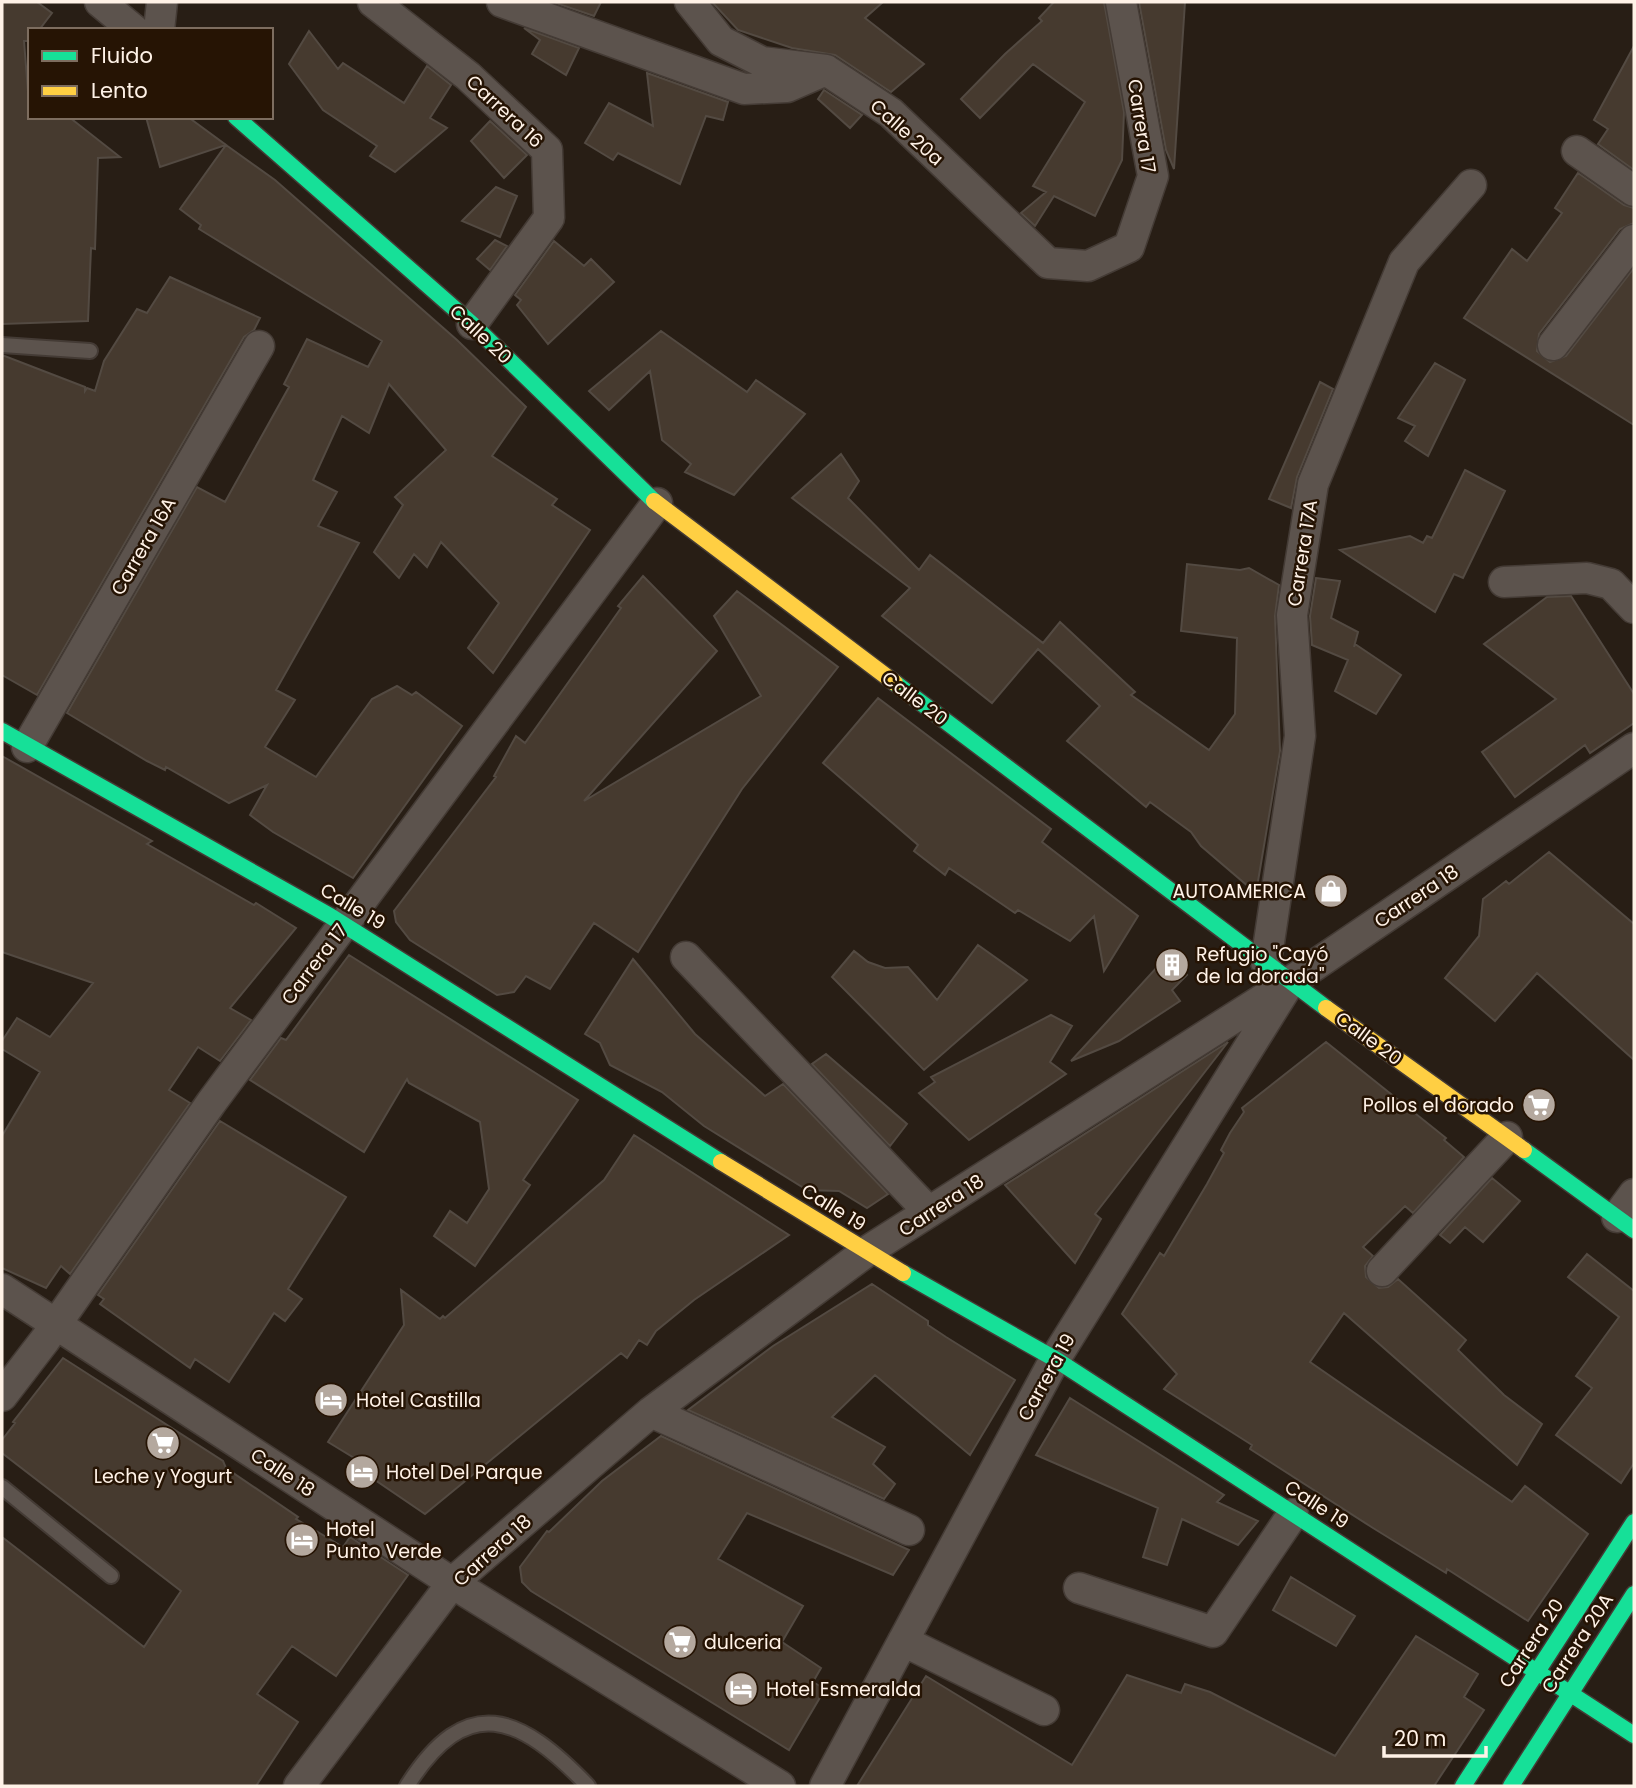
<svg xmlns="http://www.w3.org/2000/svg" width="1636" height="1788" viewBox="0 0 1636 1788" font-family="Poppins,sans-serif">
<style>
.building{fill:#463a2f;stroke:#534a42;stroke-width:2}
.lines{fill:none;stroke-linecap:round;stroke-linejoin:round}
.lane-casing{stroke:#443b35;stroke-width:18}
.street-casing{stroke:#443b35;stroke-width:33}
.fast-casing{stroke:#443b35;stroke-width:19}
.slow-casing{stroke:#443b35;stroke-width:19}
.lane{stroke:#5c534d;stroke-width:14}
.street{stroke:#5c534d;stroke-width:30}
.fast{stroke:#16e098;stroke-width:16}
.slow{stroke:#ffcf43;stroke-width:16}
.labels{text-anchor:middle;stroke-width:5;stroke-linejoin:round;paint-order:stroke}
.street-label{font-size:19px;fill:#fff2e7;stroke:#261404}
.poi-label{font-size:19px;fill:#fff2e7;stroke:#261404;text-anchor:start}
</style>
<rect width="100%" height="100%" fill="#281e15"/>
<path class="building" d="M2,2H37L52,13L39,30H30V41H24L30,117H69L120,157L98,158L95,249L91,248L88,321L2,324Z
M553,2H601L594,16Z
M712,2H883L865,18L924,64L891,92L835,55L792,48L738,30Z
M1054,2H1104L1124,112L1122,160L1095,216L1054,196L1035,226L1021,213L1046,192L1033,186L1085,102L1033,64L980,118L961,99L1005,54L1042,21L1039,18Z
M1139,2H1185L1174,169L1166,150Z
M524,28L579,48L566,75L532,54L540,40Z
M309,31L338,69L343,63L404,103L427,66L451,85L430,118L447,128L395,172L370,156L377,146L323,110L289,64Z
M1634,46V170L1598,144L1608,129L1594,120Z
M647,73L728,102L723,120L706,116L680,184L618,153L613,160L585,143L609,103L653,126Z
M824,90L862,115L850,128L818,99Z
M146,117H188L226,145L160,167Z
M490,121L527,155L504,178L471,141Z
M226,145L275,180L457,340L526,407L492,456L557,499L552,505L590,530L493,673L468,648L499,603L441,542L427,567L414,554L399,578L374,552L403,505L395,497L446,450L389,384L369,433L342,416L313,480L337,492L318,526L359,543L276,690L295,700L265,747L316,777L372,699L397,686L412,695L416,692L462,726L353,878L273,832L250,815L267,785L229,803L166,767L165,770L147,761L67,713L197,487L225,502L289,387L284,384L307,339L368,367L382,341L199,229L201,225L180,209Z
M1578,173L1624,205L1634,208V223L1620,229L1539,334L1537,351L1550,362L1566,356L1634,268V425L1464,318L1512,249L1527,261L1562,213L1555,208Z
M496,187L517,196L500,237L462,221Z
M495,240L507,246L490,270L477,259Z
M554,241L584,266L591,259L614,282L548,344L517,305L521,300L515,295Z
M170,277L260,318L254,330L244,337L37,695L2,675V355L85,387V391L87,388L95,391L104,361L137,309L147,313Z
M661,331L747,392L756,380L805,414L734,495L685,472L691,464L662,440L650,371L609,410L589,391Z
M1435,363L1465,380L1428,456L1405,441L1415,426L1398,418Z
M1320,382L1333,389L1297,477L1291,508L1269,499Z
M841,454L859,481L848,498L919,570L930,555L1043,643L1060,622L1135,692L1131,695L1209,750L1235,714L1237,638L1181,631L1187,564L1240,570L1249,568L1279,585L1275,616L1280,751L1256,893L1201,846L1191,832L1150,802L1146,807L1067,741L1100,706L1038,649L992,703L882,616L910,588L792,498Z
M1465,470L1505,491L1463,578L1454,574L1435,612L1340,550L1410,536L1423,543L1427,536L1432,538Z
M643,576L717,651L584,801L761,696L714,616L737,591L838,667L742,789L638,952L594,923L550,989L526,976L514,992L497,995L410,940L396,922L394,911L496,777L494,776L516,736L525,743L602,635L621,608L618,606Z
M1316,578L1340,581L1331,618L1358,632L1354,647L1355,644L1401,675L1376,714L1335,691L1348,660L1312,645L1310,616Z
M1571,596L1634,694V723L1590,753L1585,745L1515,797L1482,752L1556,699L1484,644L1547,597Z
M878,698L1051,829L1042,842L1138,916L1104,971L1094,916L1070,941L1018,910L1015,913L949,868L945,875L914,851L918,845L823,763Z
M2,756L152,841L147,844L254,905L256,903L296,928L230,1008L251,1020L220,1061L198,1047L169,1090L190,1103L70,1274L61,1266L46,1288L2,1268V1136L40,1072L2,1049V1041L17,1018L50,1037L93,983L2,952Z
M1549,852L1634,924V1060L1537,973L1495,1021L1445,978L1479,936L1483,899L1506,881L1509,884Z
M978,945L1027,980L924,1070L832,977L854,951L868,962L885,968L908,967L937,1000Z
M1170,953L1187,975L1172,990L1180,1001L1119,1041L1071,1061Z
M349,955L578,1100L523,1180L530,1185L475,1266L434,1236L450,1211L467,1223L489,1189L480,1122L409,1083L407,1079L364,1152L250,1080L281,1038L286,1040Z
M633,959L695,1034L765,1096L783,1084L888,1194L867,1208L839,1191L807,1190L704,1126L662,1092L610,1065L600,1043L585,1034Z
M1051,1015L1072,1026L1050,1062L1066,1074L969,1140L919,1093L935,1082L931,1077Z
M1228,1042L1095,1214L1101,1219L1075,1263L1005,1185Z
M1326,1042L1446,1138L1444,1140L1464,1157L1413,1213L1405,1206L1363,1247L1373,1256L1365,1266L1366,1277L1379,1288L1388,1287L1398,1279L1466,1340L1458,1350L1504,1395L1542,1424L1517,1465L1344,1313L1310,1362L1512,1502L1525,1486L1588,1534L1528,1621L1447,1569L1446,1573L1373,1528L1250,1449L1252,1445L1164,1389L1177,1374L1122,1314L1160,1253L1164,1256L1207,1184L1224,1153L1221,1150L1230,1133L1244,1112L1242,1108Z
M826,1054L907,1124L890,1146L812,1064Z
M220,1121L346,1197L288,1289L302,1299L285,1321L274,1313L229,1382L195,1359L190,1368L100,1304L104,1299L98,1295Z
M634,1135L789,1235L694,1300L656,1331L647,1345L639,1340L627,1358L621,1353L425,1514L359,1469L364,1464L328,1442L404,1325L401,1290L440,1319L443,1316L445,1318L604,1180Z
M1492,1178L1520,1201L1483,1242L1465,1227L1450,1243L1440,1235Z
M1587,1254L1634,1291V1463L1621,1483L1556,1435L1592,1388L1576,1376L1619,1317L1568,1277Z
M872,1284L928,1321V1325L946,1337L1015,1380L970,1455L875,1375L832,1417L885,1447L873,1464L895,1484L884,1499L688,1410L773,1346Z
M63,1358L223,1461L226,1468L298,1517L296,1519L343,1547L350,1537L408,1575L336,1676L292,1646L257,1694L298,1722L256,1786H2V1537L144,1647L181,1591L2,1453V1440L15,1423L13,1422Z
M1070,1398L1224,1495L1217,1502L1258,1521L1238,1545L1182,1519L1167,1565L1143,1557L1158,1508L1036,1455Z
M661,1436L909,1550L893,1575L747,1513L718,1559L803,1606L782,1642L821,1668L813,1682L825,1689L789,1750L531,1591L522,1582L520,1567L547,1531L549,1532L602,1481Z
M1291,1577L1355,1616L1336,1646L1273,1610Z
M1416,1636L1478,1674L1464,1697L1484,1710L1434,1786H857L926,1676L1072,1765L1127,1675L1181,1693L1185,1684L1210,1692L1335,1756Z"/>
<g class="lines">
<g class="lane-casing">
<path id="lane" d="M2,345L90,351
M2,1487L111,1576
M407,1786C467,1691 520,1715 588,1786"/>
</g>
<g class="street-casing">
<path id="street" d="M100,2L134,30
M373,2L468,76L547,150L549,218L472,324
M502,2L744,89L787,87L826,70L891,113L1048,263L1088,266L1129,247L1153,176L1121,2
M690,2L721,41L762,62L826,70
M159,30L162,2
M1577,151L1634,191
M1553,345L1634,240
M1504,582L1587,578L1611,584L1634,608
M27,747L259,346
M686,957L929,1212
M1266,962L1300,736L1292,615L1313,484L1404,262L1471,185
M1617,1217L1634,1194
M1382,1271L1507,1137
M2,1289L468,1593L780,1786
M2,1396L45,1340L211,1103L657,503
M651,1412L909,1530
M1079,1588L1213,1632L1293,1514
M903,1641L1044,1710
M299,1786L453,1582L651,1412L866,1252L1290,982L1634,748
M825,1786L1055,1359L1286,988"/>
</g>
<g class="fast-casing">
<path id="fast" d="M236,117L472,324L654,501
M895,683L1326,1008
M2,731L330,916L721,1162
M1524,1150L1634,1230
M903,1273L1055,1359L1634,1735
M1463,1786L1634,1522
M1511,1786L1634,1594"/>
</g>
<g class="slow-casing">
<path id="slow" d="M654,501L895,683
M1326,1008L1524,1150
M721,1162L903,1273"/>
</g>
<use href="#lane" class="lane"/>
<use href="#street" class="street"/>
<use href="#fast" class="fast"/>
<use href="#slow" class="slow"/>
</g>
<defs>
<g id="shop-disc" transform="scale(1.75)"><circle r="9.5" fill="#b4a89e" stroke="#261404"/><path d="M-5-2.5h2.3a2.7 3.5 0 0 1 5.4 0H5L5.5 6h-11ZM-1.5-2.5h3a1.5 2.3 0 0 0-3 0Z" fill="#fff"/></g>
<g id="building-disc" transform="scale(1.75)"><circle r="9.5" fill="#b4a89e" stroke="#261404"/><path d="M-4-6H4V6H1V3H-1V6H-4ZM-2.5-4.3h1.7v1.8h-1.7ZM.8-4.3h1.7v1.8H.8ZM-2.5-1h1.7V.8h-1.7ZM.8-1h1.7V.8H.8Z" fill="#fff"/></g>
<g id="supermarket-disc" transform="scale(1.75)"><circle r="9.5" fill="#b4a89e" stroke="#261404"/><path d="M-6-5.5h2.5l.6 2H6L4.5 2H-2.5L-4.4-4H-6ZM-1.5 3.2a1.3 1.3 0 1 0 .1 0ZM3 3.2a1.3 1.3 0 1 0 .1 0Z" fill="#fff"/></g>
<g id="hotel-disc" transform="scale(1.75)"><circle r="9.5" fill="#b4a89e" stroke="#261404"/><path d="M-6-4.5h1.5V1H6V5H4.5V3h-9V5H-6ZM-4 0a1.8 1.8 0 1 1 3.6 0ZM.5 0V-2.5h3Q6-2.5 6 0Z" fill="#fff"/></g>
</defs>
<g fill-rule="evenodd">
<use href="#shop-disc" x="1331" y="891"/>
<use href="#building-disc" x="1172" y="965"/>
<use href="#supermarket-disc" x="1539" y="1105"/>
<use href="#hotel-disc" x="331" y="1400"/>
<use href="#supermarket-disc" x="163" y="1443"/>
<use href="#hotel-disc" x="362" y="1472"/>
<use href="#hotel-disc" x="302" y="1540"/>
<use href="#supermarket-disc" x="680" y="1642"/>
<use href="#hotel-disc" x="741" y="1689"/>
</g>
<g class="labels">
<g class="street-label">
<text transform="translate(505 111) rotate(43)" y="7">Carrera 16</text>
<text transform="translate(1142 126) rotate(81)" y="7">Carrera 17</text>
<text transform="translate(907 132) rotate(41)" y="7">Calle 20a</text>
<text transform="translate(481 334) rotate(43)" y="7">Calle 20</text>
<text transform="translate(143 546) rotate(-60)" y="7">Carrera 16A</text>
<text transform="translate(1302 553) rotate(-81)" y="7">Carrera 17A</text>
<text transform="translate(915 698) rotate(37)" y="7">Calle 20</text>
<text transform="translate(1416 896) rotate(-34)" y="7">Carrera 18</text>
<text transform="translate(353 906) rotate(31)" y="7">Calle 19</text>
<text transform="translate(314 964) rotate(-53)" y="7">Carrera 17</text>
<text transform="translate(1369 1038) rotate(36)" y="7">Calle 20</text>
<text transform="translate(941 1205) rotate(-33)" y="7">Carrera 18</text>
<text transform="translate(834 1207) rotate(32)" y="7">Calle 19</text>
<text transform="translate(1046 1377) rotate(-61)" y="7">Carrera 19</text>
<text transform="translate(283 1472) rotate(33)" y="7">Calle 18</text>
<text transform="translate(1317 1504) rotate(33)" y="7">Calle 19</text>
<text transform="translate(492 1550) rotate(-42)" y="7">Carrera 18</text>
<text transform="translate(1531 1643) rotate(-57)" y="7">Carrera 20</text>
<text transform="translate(1577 1643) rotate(-57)" y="7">Carrera 20A</text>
</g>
<g class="poi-label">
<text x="1306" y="898" text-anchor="end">AUTOAMERICA</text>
<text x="1196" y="961">Refugio "Cayó<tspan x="1196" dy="22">de la dorada"</tspan></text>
<text x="1514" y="1112" text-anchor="end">Pollos el dorado</text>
<text x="356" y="1407">Hotel Castilla</text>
<text x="386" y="1479">Hotel Del Parque</text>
<text x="163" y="1483" text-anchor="middle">Leche y Yogurt</text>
<text x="326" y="1536">Hotel<tspan x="326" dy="22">Punto Verde</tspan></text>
<text x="704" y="1649">dulceria</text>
<text x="766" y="1696">Hotel Esmeralda</text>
</g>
</g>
<rect width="1636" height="1788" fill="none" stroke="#fff2e7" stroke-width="7"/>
<rect x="28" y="28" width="245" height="91" fill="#261404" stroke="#7d6d5f" stroke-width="2"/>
<rect x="42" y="51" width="35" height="10" fill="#16e098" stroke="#7d6d5f" stroke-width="2"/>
<text x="91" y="63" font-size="21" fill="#fff2e7">Fluido</text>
<rect x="42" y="86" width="35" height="10" fill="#ffcf43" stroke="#7d6d5f" stroke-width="2"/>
<text x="91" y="98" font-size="21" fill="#fff2e7">Lento</text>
<path d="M1384 1746v10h102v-10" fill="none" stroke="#fff2e7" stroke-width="3.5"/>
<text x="1394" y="1746" font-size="21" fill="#fff2e7" stroke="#261404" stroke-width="5" paint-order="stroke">20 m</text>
</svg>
